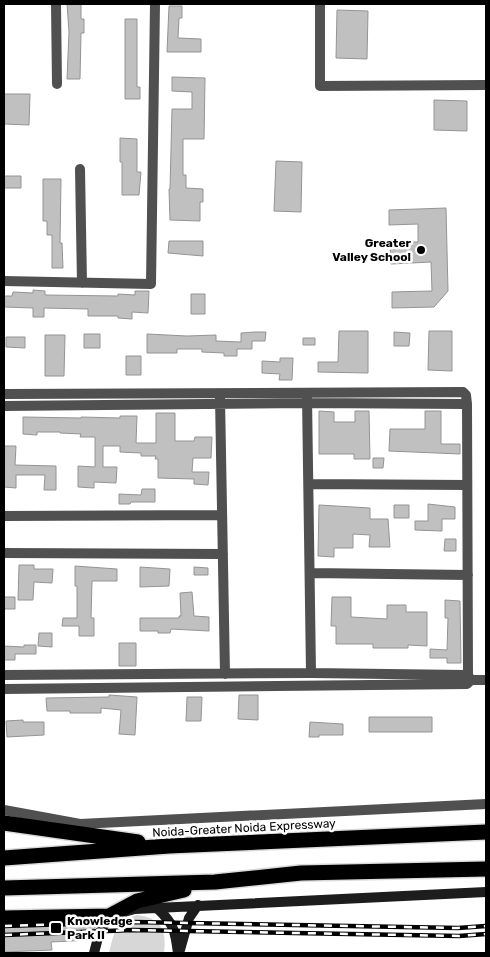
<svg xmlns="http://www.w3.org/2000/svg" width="490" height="957" viewBox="0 0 490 957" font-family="Rubik,sans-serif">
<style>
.green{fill:#d7d7d7}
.building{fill:#c0c0c0;stroke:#949494}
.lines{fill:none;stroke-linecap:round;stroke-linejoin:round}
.highway-casing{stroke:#dbdbdb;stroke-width:18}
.street{stroke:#505050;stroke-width:10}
.secondary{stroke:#1d1d1d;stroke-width:10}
.highway{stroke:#000;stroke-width:15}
.rail-casing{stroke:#000;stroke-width:4.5}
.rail{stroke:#fff;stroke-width:2.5;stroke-dasharray:8;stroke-linecap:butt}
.poi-dot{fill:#000;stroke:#fff;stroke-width:2}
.labels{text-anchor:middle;stroke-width:5;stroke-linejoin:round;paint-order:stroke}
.poi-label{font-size:12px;font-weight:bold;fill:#000;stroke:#fff;text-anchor:end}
.street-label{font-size:12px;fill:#000;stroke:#fff}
</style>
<rect width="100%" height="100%" fill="#fff"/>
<path class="green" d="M137,915C161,918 167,930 164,953H109C114,933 115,922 137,915Z"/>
<path class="building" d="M67,4H81V19H84V33H81L80,79H67L69,32Z
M169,6H182V18H179L178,38L201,39V52H167Z
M337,10L368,11L367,59L336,58Z
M125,19H137V87H140V99H125Z
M172,77L205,78L204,139H183V175H186V188L203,189V202H200V221L170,220L169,189H170L172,109H192V92L172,91Z
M4,94H30L29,125L4,124Z
M434,100L467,101V131L434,130Z
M120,138L137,139V172H141L139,195H122V162H120Z
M276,161L302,162L301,212L274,211Z
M4,176H21V188H4Z
M43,179H61L60,243H62L63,268H52V235H47V221H43Z
M446,208L448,291L434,307L392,308V292L432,291L431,262L391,264L390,242H418V224L389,225V210Z
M169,241H203V256L168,253Z
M33,290L45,291V295L118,296V294L135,295V291H149L148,313L132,312V319L118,318V316H88V309L44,308V317H33V308L4,307V296H12L13,292L33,293Z
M191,294H205V314H191Z
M339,331H368V373L318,372V362H338Z
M429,331H452V371L428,370Z
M255,332H266L265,341H252V349H237V356H224V353L202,352V349H177V353H147V334L187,336L216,335V341L241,342V333Z
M394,332L410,333L409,346H394Z
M84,334H100V348H84Z
M45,335H65L64,376H45Z
M6,337H25V348L6,347Z
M303,338H315V345H303Z
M126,356H141V375H126Z
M280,358H293L292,380H279L280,374L262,373V361L280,362Z
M319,411L334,412V422H355V411H369L370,459H354V454H319Z
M425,411H441V444H460V454L389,451L390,429H425Z
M156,413H175V441H194L195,437H212L211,458H193L192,472H209L208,485L194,484V479L158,478V459H155L156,456H141V453L120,452V446H103V467H117L116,483L94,482V488L78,487V466L95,467V437H80L81,434L60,433V432H37V435L23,434V417L81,418V417L120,418V416H137L136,443H156Z
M4,446H16L15,465L56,466V490H44L45,475H16V488L4,487Z
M373,458H384L383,468H373Z
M142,489H155V502H131L130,504H119V494L141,495Z
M428,504L455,507V519H442V531L415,530V521H428Z
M319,505L370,508V519H388L390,547H369L370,535L353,534V548H334V557L318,556Z
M394,505H409V518H394Z
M445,539H456V551H444Z
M19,565H34V569H53L52,583L34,582L33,600H18Z
M75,566L117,569V581H92L91,618H94V636H79V626H62L63,618H77V586H75Z
M140,567L170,569L169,586L140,587Z
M194,567L208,568V575H194Z
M192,592L194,616L209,617V631L171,629L170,633H158V631H140V618H179V616H181L180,593Z
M4,597H15V609H4Z
M332,597H351V617L387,619V605H406V612H427V646L408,645V648H373V644H336V626H331Z
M445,600L460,601L461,663H447V658H430V649L447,650L448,618H445Z
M39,633H52V647L38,646Z
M119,643H136V666H119Z
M24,645H36V654H15V660H4V646L24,647Z
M109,695L137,697L135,735L119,734L121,710L101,708V713H70V711H47L46,698L109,697Z
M239,695H258V720L238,719Z
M187,697H202L201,721H186Z
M369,717H432V732H369Z
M23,720V722H44V735L7,737L6,721Z
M310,722L343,724V735H319V737H309Z
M96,926L90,940L51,942L52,950L4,952V927Z"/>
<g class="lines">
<g class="highway-casing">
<path id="highway" d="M4,823L138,842
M4,858L169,846L486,832
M4,888L215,882L301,873L486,869
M4,918L109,916L137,901L184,890"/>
</g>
<path class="street" d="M56,4L57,84
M320,4V86L486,85
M80,169L82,283
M4,281L151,284L155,4
M4,394L463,392L466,395L467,404L468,675
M307,397L311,673
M220,398L225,674
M4,406L308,403L467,404
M310,484L467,485
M4,516L222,515
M4,553L223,554
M310,573L468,575
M4,675L311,673L465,675H468L471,680L467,684L4,689
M471,680H486
M4,810L80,824L486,804"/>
<path class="secondary" d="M157,908C174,924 175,930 178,953
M180,950L189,918L198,905
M94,953L99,934L109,916L135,909L486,892"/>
<use href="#highway" class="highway"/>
<g class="rail-casing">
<path id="rail" d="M4,926L133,922L458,928L486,926
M4,935L133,930L459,936L486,934"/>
</g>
<use href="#rail" class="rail"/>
</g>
<g class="poi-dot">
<circle cx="421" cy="250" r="5"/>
<rect x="50" y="922" width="12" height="12" rx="2.5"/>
</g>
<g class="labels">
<g class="poi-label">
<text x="411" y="247">Greater<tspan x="411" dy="14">Valley School</tspan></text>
<text x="67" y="925" text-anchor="start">Knowledge<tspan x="67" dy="14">Park II</tspan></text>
</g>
<g class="street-label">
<text transform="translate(244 828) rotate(-3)" y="4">Noida-Greater Noida Expressway</text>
</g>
</g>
<rect width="490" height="957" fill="none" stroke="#000000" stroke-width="10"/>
</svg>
